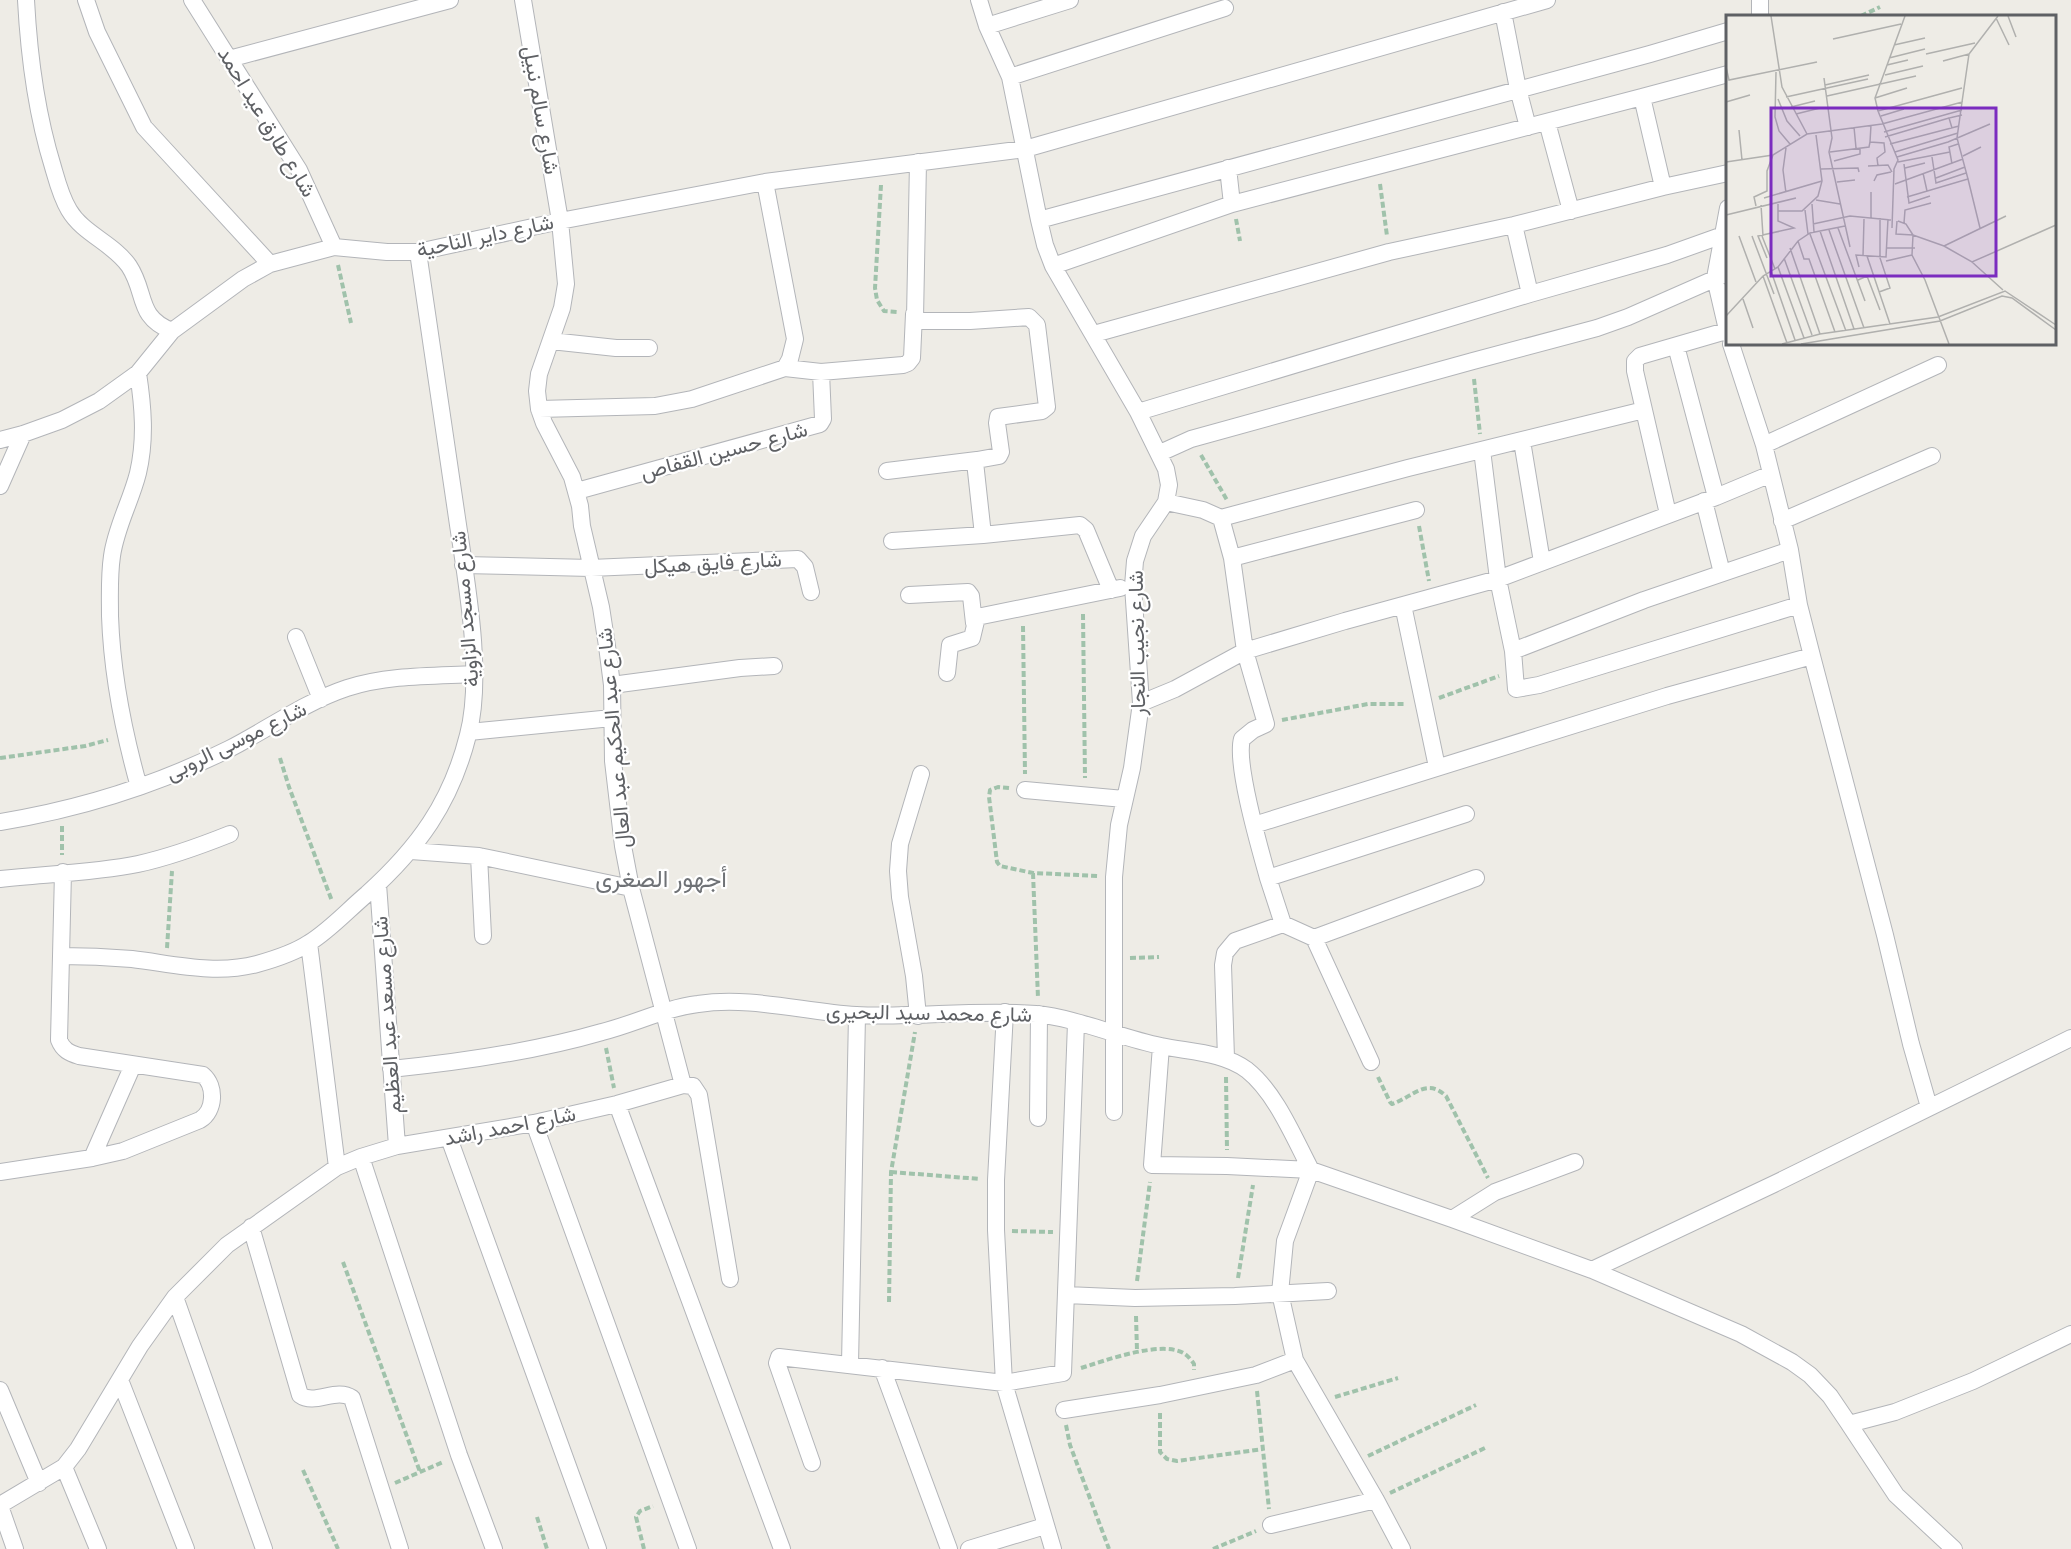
<svg xmlns="http://www.w3.org/2000/svg" width="2071" height="1549" viewBox="0 0 2071 1549" font-family="Raleway,Vazirmatn,sans-serif">
<style>
.lines{fill:none;stroke-linecap:round;stroke-linejoin:round}
.minor-casing{stroke:#b3b5b9;stroke-width:18}
.path{stroke:#a0c2ab;stroke-width:4;stroke-dasharray:6 3;stroke-linecap:butt}
.minor{stroke:#fff;stroke-width:16}
.labels{text-anchor:middle;stroke-width:4.5;stroke-linejoin:round;paint-order:stroke}
.street-label{font-size:21px;fill:#5e6064;stroke:#fff}
.quarter-label{font-size:24px;fill:#6f7276;stroke:#fff}
.inset-road{fill:none;stroke:#b0b0ae;stroke-width:1.5}
.view{fill:#7b2cbf;fill-opacity:0.15;stroke:#7b2cbf;stroke-width:3}
.inset-edge{fill:none;stroke:#5e6064;stroke-width:3}
</style>
<rect width="100%" height="100%" fill="#eeece6"/>
<g class="lines">
<g class="minor-casing">
<path id="minor" d="M26,0C29,57 36,112 53,167C57,181 61,197 69,210C83,234 113,243 129,266C147,293 136,317 172,331
M86,0L97,32L144,127L270,264
M192,0L299,170L334,247
M523,0L560,221L566,284L562,308L539,374L537,391L539,409L544,423L572,477L580,506L582,526L601,607L607,646L612,685L613,761L623,846L631,888L683,1085
M979,0L987,26
M1070,0L987,26L1010,77L1039,220L1045,245L1053,266L1138,412L1166,469L1169,485L1166,502L1143,536L1135,561L1133,586L1141,703L1132,768L1119,825L1114,877V1112
M1760,0V16
M1503,12L1518,89L1528,127
M229,59L450,0
M1010,77L1225,8
M1547,122L1571,211
M918,162L915,318L920,321H970L1029,317L1037,325L1047,407L1042,411L998,417L997,423L1001,452L999,456L977,460L975,462L983,535
M1228,168L1232,204
M765,182L795,339L790,359L785,368
M1663,187L1642,97L1728,74
M1728,208L1715,278L1728,334
M1039,220L1650,54L1728,31
M1514,225L1530,294
M1053,266L1232,204L1642,97
M1094,334L1389,252L1514,225L1663,187L1728,173
M551,341L616,348H649
M1676,346L1716,497
M138,373C143,406 146,439 138,473C131,501 116,527 112,556C109,576 110,596 110,616C112,675 123,730 139,787
M539,409L655,406L692,399L785,368L821,372L903,365L908,363L912,358L914,314
M1138,412L1530,294L1667,255L1723,235
M0,440L23,434L62,420L99,401L138,373L172,331L243,279L270,264L334,247L387,252H418L560,221L765,182L1025,149L1547,0
M1522,441L1542,562
M1764,445L1938,365
M1482,450L1498,579L1513,651L1516,689L1539,685L1799,605
M1160,453L1191,439L1473,361L1597,328L1628,317L1728,273
M887,471L977,460
M0,486L23,434
M577,491L820,424L823,419L821,372
M1704,501L1722,573
M1166,502L1203,510L1221,518L1408,468L1644,410
M1668,514L1635,371V361L1640,356L1726,331
M1221,518L1232,558L1245,651L1266,724L1253,730L1242,739C1235,764 1260,849 1268,878L1466,814
M1782,521L1932,456
M892,541L983,535L1080,525L1086,530L1111,590
M1232,558L1416,510
M463,565L591,568L798,559L805,567L811,592
M909,595L968,592L971,596L974,623
M1403,605L1437,767
M296,637L321,699
M1513,651L1644,600L1790,550
M1812,656L1885,935L1911,1044L1929,1107
M947,673L950,645L972,638L977,617L1120,588
M612,685L740,668L774,666
M1141,703L1175,689L1245,651L1345,621L1498,579L1716,497L1771,474
M469,732L612,718
M1025,790L1124,799
M0,822C80,809 157,785 229,749C268,729 305,702 347,688C387,675 432,676 474,674
M1254,825L1667,696L1812,656L1799,605L1790,550L1764,445L1731,344
M411,851L479,856L631,888
M479,856L483,936
M1268,878L1283,924
M0,879C46,874 93,873 138,864C170,857 200,846 230,834
M378,884L397,1146
M1314,938L1476,878
M309,943L337,1167
M61,956C84,956 108,957 132,959C174,964 215,975 257,964C275,959 294,953 309,943C330,930 348,910 367,894C418,848 451,803 468,735C484,674 466,580 457,518C444,429 431,341 418,252
M1005,1012L996,1180V1230L1004,1383L1053,1549
M918,1016L914,976L900,897L898,871L900,844L921,774
M1161,1046L1152,1165L1227,1166L1311,1170L1452,1219L1592,1270L1741,1334L1792,1362L1810,1375L1830,1396L1849,1424L1895,1412L1973,1381L2071,1334
M1226,1058L1223,965L1225,953L1235,941L1283,924L1314,938L1371,1062
M391,1069C462,1062 533,1052 602,1032C634,1024 665,1008 698,1004C750,996 804,1012 856,1015C916,1018 976,1009 1036,1014C1077,1018 1121,1038 1161,1046C1189,1052 1223,1052 1247,1070C1276,1093 1294,1138 1311,1170
M617,1104L782,1549
M1038,1118L1039,1014
M534,1123L688,1549
M449,1138L598,1549
M361,1157L459,1455L494,1549
M92,1158L133,1065
M1311,1170L1285,1241L1280,1293L1295,1360L1376,1500L1402,1549
M0,1172L92,1158L123,1151L200,1120C215,1111 216,1086 203,1075L79,1056C69,1053 63,1050 59,1040L63,872
M1452,1219L1495,1192L1575,1162
M251,1227L300,1395C315,1406 336,1387 352,1398L400,1549
M1592,1270L1774,1184L2071,1038
M1066,1295L1135,1298L1235,1296L1328,1291
M175,1297L264,1549
M850,1364L857,1015
M882,1368L949,1549
M120,1380L186,1549
M0,1390L39,1483
M1064,1410L1160,1395L1256,1375L1295,1360
M1849,1424L1896,1495L1954,1549
M812,1463L777,1363L779,1357L1004,1383L1063,1373L1076,1023
M64,1467L98,1549
M0,1505L64,1467L78,1449L140,1346L175,1297L227,1245L337,1167L361,1157L397,1146L534,1123L617,1104L683,1085L693,1086L699,1095L730,1279
M0,1506L15,1549
M1271,1525L1376,1500
M969,1549L1045,1526"/>
</g>
<path class="path" d="M1861,16L1880,7
M1380,184L1387,236
M881,185L875,288L877,300L884,311L898,312
M1236,219L1240,241
M338,265L351,323
M1474,379L1480,434
M1201,455L1227,500
M1419,526L1429,581
M1083,614L1085,778
M1023,626L1025,774
M1439,698L1499,676
M1282,720L1368,704H1405
M0,758L85,746L108,740
M280,758L289,787L332,901
M1009,788L998,787L990,790L989,797L997,862L1000,866L1033,873L1099,876
M62,826V855
M1033,873L1038,998
M167,948L172,871
M1130,958L1159,957
M606,1048L614,1088
M1226,1077L1227,1150
M1378,1077L1390,1102L1392,1104C1413,1097 1426,1077 1446,1096L1488,1178
M891,1172L980,1179
M1012,1231L1053,1232
M343,1262L420,1472
M1238,1278L1253,1185
M1137,1281L1150,1182
M889,1302L891,1172L915,1032
M1136,1316L1137,1351
M1081,1368C1104,1361 1163,1339 1185,1354C1188,1356 1192,1361 1194,1364V1370
M1257,1391L1269,1509
M1335,1397L1398,1378
M1160,1413V1452L1167,1459L1177,1461L1263,1449
M1066,1425L1070,1445L1109,1549
M1368,1456L1476,1405
M303,1470L338,1549
M395,1483L443,1462
M1390,1493L1487,1447
M537,1517L547,1549
M644,1549L636,1517L640,1511L653,1506
M1213,1549L1256,1531"/>
<use href="#minor" class="minor"/>
</g>
<g class="labels">
<g class="street-label">
<text transform="translate(541 110) rotate(80)" y="7">شارع سالم نبيل</text>
<text transform="translate(267 122) rotate(59)" y="7">شارع طارق عيد احمد</text>
<text transform="translate(485 236) rotate(-12)" y="7">شارع داير الناحية</text>
<text transform="translate(724 451) rotate(-15)" y="7">شارع حسين القفاص</text>
<text transform="translate(713 563) rotate(-3)" y="7">شارع فايق هيكل</text>
<text transform="translate(465 609) rotate(-95)" y="7">شارع مسجد الزاوية</text>
<text transform="translate(1137 643) rotate(-91)" y="7">شارع نجيب النجار</text>
<text transform="translate(614 738) rotate(-95)" y="7">شارع عبد الحكيم عبد العال</text>
<text transform="translate(236 741) rotate(-26)" y="7">شارع موسى الروبى</text>
<text transform="translate(929 1013) rotate(1)" y="7">شارع محمد سيد البحيرى</text>
<text transform="translate(387 1015) rotate(-94)" y="7">شارع مسعد عبد العظيم</text>
<text transform="translate(510 1126) rotate(-11)" y="7">شارع احمد راشد</text>
</g>
<g class="quarter-label">
<text x="661" y="887">أجهور الصغرى</text>
</g>
</g>
<g transform="translate(1726 15)">
<rect width="330" height="330" fill="#eeece6"/>
<path class="inset-road" d="M45,1L56,72L81,119M282,1L290,22M270,3L283,30M107,24L175,9M168,30L199,23M200,39L249,28M163,43L199,34M217,46L243,39M161,50L182,45M0,52L3,65L91,47M50,57L49,102L53,116L64,129M159,60L197,51M98,63L106,123L103,137L124,232M99,70L143,60M101,81L190,61M60,82L142,64M149,83L181,73M52,84L61,106L74,121M0,87L24,80M236,87L243,39L272,1M65,92L89,86M152,96L149,83L179,1M70,99L94,93M155,101L178,94M145,110L144,127L158,128L159,137L151,143L152,151M128,112L130,133M226,113L223,103L236,100M13,115L16,145M158,117L236,95M159,122L223,103M164,129L233,111M60,133L57,155L60,178M104,137L143,132L144,127M169,137L232,118M237,141L255,132M171,142L222,127L264,109M206,142L210,168L240,158M108,146L134,139V133M0,147L47,140L81,119L156,109L236,87L231,123L242,164L181,182M172,147L224,137M178,149L183,188L204,181M226,149L223,132L232,129M142,151L162,150L166,157M179,153L199,148M95,154L132,153L133,157M197,158L201,176M210,163L239,152M242,164L254,213M148,166L151,160L165,157M111,167L129,165M169,169L237,144M38,183L96,166M90,185L114,189M86,189L88,217M35,190L37,221M30,191L28,182L41,176V156L47,140M79,195L82,219M52,196H76L92,181L96,166L90,120M0,200L70,183M145,203V177M171,206L170,219L187,220L218,231L246,247L330,210M172,206L180,209L187,220M178,208L179,195L205,188M87,209L124,201L165,205M112,213L139,286M166,213L168,154L172,145L152,96L236,73M103,215L138,313M94,216L128,314M84,219L120,316M187,220L186,240L199,265L223,329M13,221L30,267M26,221L48,279M36,221L49,254M72,226L78,244H83L109,317M218,231L280,201M64,233L94,319M161,233H189M137,241L138,204M141,241L164,309M41,243L32,221L68,213L52,206V187M58,243L86,320M160,246L186,240M246,247L277,275M52,252L78,323M133,252L130,240L160,242L162,204M45,256L69,325M37,261L61,328M132,265L141,261L154,295M153,277L164,273L154,243V203M17,284L27,313M0,301L37,261L52,252L72,226L84,218L119,211M56,329L94,319L212,302L279,276L330,310M75,329L214,306L276,281L286,283L330,315"/>
<path class="view" d="M45,93H270V261H45Z"/>
<rect width="330" height="330" class="inset-edge"/>
</g>
</svg>
